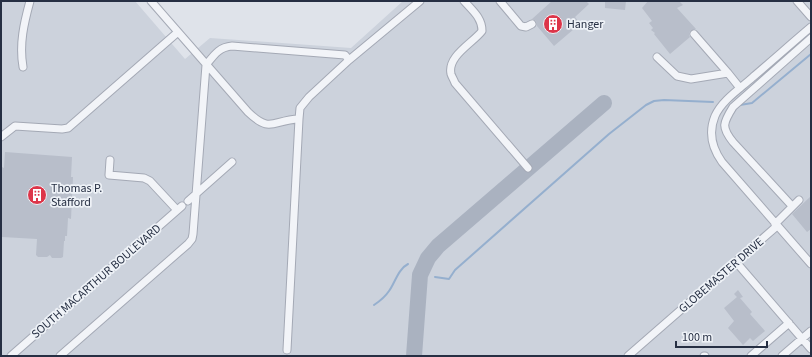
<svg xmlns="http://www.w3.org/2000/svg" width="812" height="357" viewBox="0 0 812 357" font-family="'Source Sans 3',sans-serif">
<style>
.built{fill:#ccd2dc}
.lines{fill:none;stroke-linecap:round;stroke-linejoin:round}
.stream{stroke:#95afce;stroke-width:2}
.taxiway{stroke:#aab2c0;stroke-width:16}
.building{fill:#b8beca}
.minor-casing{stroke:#a4a9b5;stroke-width:9}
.minor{stroke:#f2f4f8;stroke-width:7}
.labels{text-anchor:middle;stroke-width:3.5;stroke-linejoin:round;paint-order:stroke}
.poi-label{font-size:12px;fill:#262f43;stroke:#eef2f7;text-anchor:start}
.street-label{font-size:12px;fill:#262f43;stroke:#eef2f7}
</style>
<rect width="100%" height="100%" fill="#dfe3ea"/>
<path class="built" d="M1,1H135L185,59L210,38L351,48L403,1H811V356H1Z"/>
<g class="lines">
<path class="stream" d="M740,105L752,103L811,54
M435,277L449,279L455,270L609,134L646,105L654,101L664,100L713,102
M374,305C380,301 385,297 389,291C395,283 398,269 408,264"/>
<path class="taxiway" d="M414,356L420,275L428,258L438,246L604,103"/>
</g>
<path class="building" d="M552,1H586L589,4L575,17L578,21L572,26L574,29L554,46L537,26L536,21L532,19Z
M605,1H626L625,10L605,8Z
M648,1H679L683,5L677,8L696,29L690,31L689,35L690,37L670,54L654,34L655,33L651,30L653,28L649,23L652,21L642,8Z
M5,152L72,157L71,177H73L71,219L68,218L67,236H65V241H64L63,257L61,258H52L50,255L47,257H38L36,255L37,239L2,237L1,176L2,167L4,168Z
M811,196V229L807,232L792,214Z
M738,290L743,297L740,298L752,312L750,314L765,331L753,341L750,338L743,345L728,328L734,321L724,308L737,297L734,294Z"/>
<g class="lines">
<g class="minor-casing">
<path id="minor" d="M151,1L248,112C271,134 272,120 299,119L300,108L309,97L349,60
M464,1C473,11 482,18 482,31C473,43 447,56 451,74C452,77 454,80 455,83L528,168
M500,1L521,26L526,27L532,24
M797,1L811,17
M811,27C792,43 773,60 753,77C741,88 722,100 715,116C708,133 712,148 722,162L811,264
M694,34L728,73L740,88
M657,57L677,76L691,79L728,73
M23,67C19,44 24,23 30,1
M1,137L15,126L62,129L68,128L178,32
M110,160L109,175L144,178L150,181L177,210
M188,201L232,162
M792,206L733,142C721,127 723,123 733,107L811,38
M775,224L799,200
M736,262L811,349
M287,350L299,119
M11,356L182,206
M60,356L188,244L192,239L193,234L206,65C214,55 219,47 232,46L345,55L349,60L420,1
M628,356L777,226
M704,356H705
M751,356L789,323
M782,356L811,331"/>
</g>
<use href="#minor" class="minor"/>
</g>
<defs>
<g id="building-disc" transform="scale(1)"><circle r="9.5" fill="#dd3549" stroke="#eef2f7"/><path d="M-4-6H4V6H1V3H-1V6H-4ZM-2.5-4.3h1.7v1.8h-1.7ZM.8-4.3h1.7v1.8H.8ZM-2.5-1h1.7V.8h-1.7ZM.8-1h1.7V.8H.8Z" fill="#fff"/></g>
</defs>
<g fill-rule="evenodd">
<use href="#building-disc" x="553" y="24"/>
<use href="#building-disc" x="37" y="195"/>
</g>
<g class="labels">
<g class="poi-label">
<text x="567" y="28">Hanger</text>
<text x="51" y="192">Thomas P.<tspan x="51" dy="14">Stafford</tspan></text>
</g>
<g class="street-label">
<text transform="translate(721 275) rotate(-41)" y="4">GLOBEMASTER DRIVE</text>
<text transform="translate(96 281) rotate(-41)" y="4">SOUTH MACARTHUR BOULEVARD</text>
</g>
</g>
<rect width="812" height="357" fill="none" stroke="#262f43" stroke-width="4"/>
<path d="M676 341v6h91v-6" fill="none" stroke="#262f43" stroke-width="2"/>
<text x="682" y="341" font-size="12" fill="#262f43" stroke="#eef2f7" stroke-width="3" paint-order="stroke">100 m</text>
</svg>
